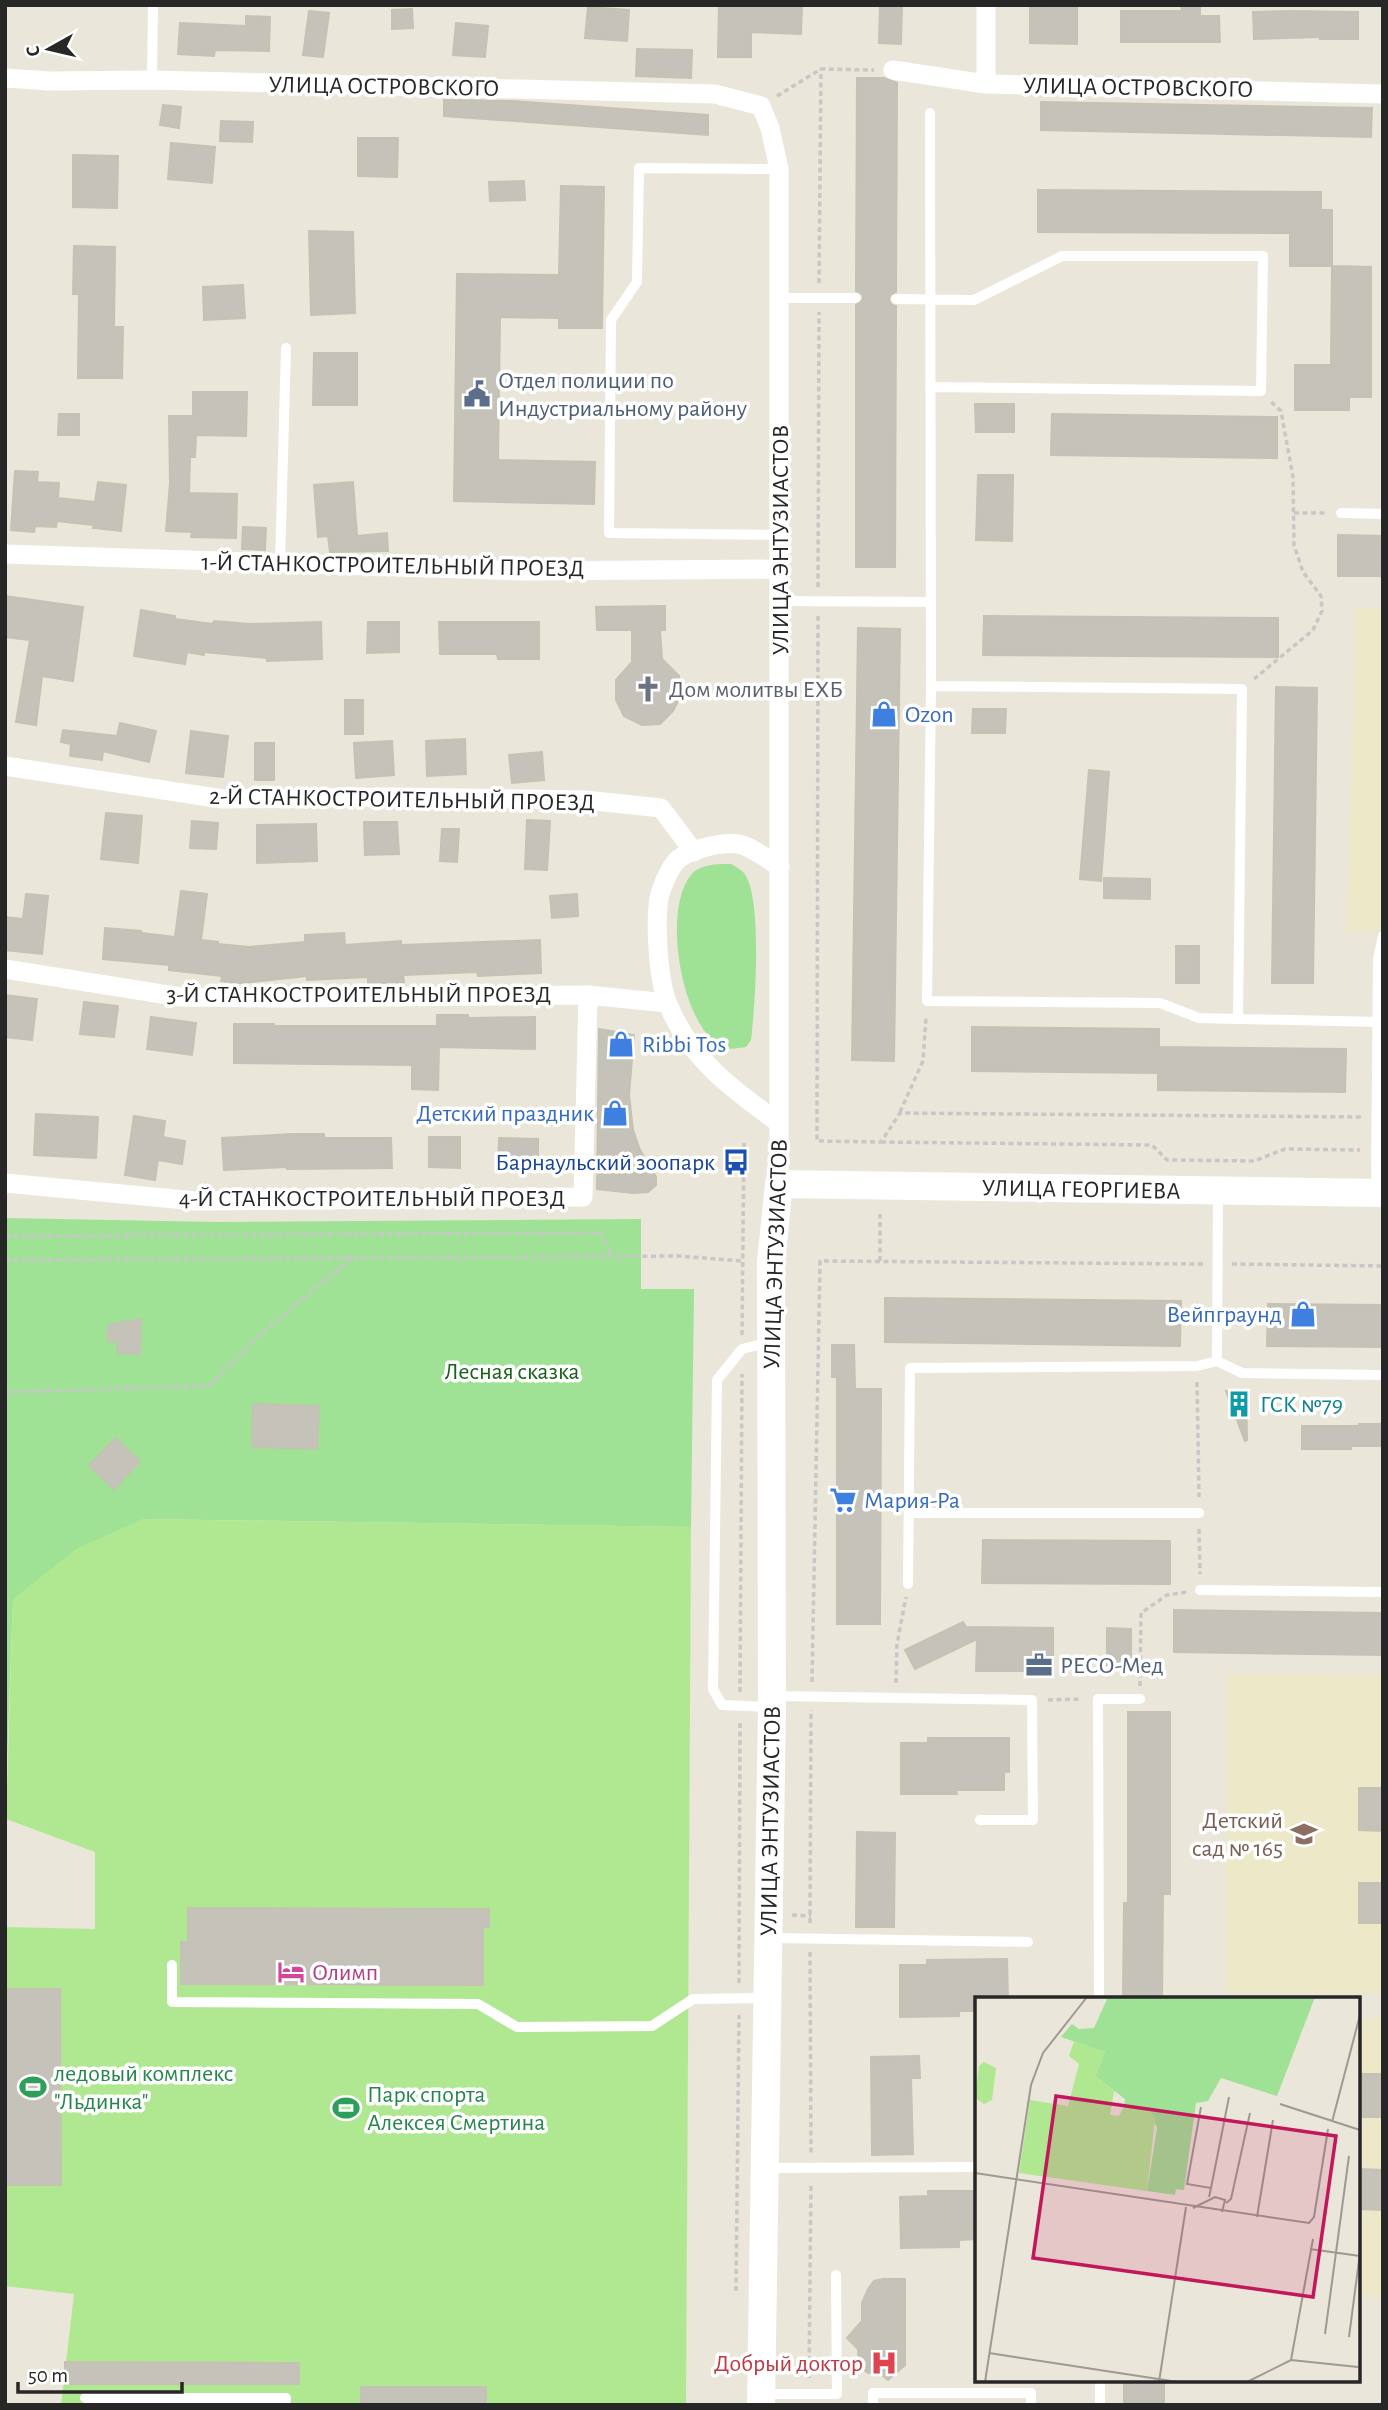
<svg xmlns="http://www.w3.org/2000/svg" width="1388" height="2410" viewBox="0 0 1388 2410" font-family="'Alegreya Sans',sans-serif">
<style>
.education{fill:#ece8c8}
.green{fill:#9fe195}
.pitch{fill:#b0e891}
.building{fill:#c5c3b9;stroke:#c5c2b3;stroke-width:2}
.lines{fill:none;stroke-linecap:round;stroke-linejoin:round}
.path{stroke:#c7c7c7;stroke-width:3.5;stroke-dasharray:5 3.5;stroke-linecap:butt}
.lane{stroke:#fff;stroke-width:10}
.street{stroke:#fff;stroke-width:19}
.secondary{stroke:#fff;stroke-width:28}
.labels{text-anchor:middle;stroke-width:7;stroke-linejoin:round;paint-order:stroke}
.street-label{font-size:24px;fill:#272727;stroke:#fff}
.service-label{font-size:24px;fill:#4e5e75;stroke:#fff;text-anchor:start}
.worship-label{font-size:24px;fill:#5b616d;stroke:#fff;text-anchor:start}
.shop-label{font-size:24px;fill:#366cbe;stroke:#fff;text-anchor:start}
.transit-label{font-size:24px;fill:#164399;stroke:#fff;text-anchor:end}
.park-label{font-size:24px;fill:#1a621a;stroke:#fff}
.culture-label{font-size:24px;fill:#0d838f;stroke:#fff;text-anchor:start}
.education-label{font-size:24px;fill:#785e54;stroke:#fff;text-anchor:end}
.hotel-label{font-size:24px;fill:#b23c85;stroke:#fff;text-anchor:start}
.leisure-label{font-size:24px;fill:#27864d;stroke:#fff;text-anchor:start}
.health-label{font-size:24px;fill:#be3a42;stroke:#fff;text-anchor:end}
.inset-road{fill:none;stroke:#9c9a92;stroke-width:2}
.view{fill:#c2185b;fill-opacity:0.15;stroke:#c2185b;stroke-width:3.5}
.inset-edge{fill:none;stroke:#272727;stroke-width:3.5}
</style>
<rect width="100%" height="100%" fill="#eae6d9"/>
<path class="education" d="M1356,607L1383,608V931H1347Z
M1227,1673L1383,1675V1994L1225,1992Z
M1358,2018H1383V2297H1358Z"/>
<path class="green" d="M731,864C735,866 741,870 744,873C763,897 755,1008 751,1040L746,1047C737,1048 727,1051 719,1045C681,1022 662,910 691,875C700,864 717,864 731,864Z
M5,1218L216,1222L641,1219V1289H694L691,1527L143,1519L13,1599L5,1819Z"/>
<path class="pitch" d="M143,1519L691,1527L686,2405H61L74,2294L5,2286V1927L95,1929V1852L6,1819L13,1599L76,1549Z"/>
<path class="building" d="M719,5H802L801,34L751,32V57H718Z
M880,5H902L901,44L879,43Z
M1181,5H1200V16H1219L1220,42H1121V11H1182Z
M1030,6L1077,7V44L1030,43Z
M588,7L629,10L627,41L585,38Z
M412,9L413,28L392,29V10Z
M309,11L329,13L323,57L303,55Z
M1290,11L1358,12V39H1320V37L1254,39L1253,12Z
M246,16L270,17L269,51L215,50L214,56L178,54L180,23L246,26Z
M456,23L488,26L485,57L453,55Z
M637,49L692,50L691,78L636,76Z
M857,78H884L897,83L896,292L890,295L889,300L892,305L896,306L895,567H856V305L863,299L862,294L856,291Z
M444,100L512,101L708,115V135L444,116Z
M1041,102L1372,108L1371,137L1041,130Z
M163,105L181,107L179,128L160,125Z
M221,121L253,122L252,142L220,141Z
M358,138H398L397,177L358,176Z
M171,143L215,147L212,183L168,179Z
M73,155L118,156L117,208L73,207Z
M524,181L525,200L490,201L489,182Z
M561,186L604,187L602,328H559V318L500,317L498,460L595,462L594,504L454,501L457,274L559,275Z
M1038,190L1321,192V210H1332V266H1290V233L1038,232Z
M309,231L353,232L355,313L311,315Z
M74,246L115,247L114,327H123L122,378H78L79,294H73Z
M1332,266L1371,267V397H1349V410H1295V365H1331Z
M243,285L245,318L204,320L203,287Z
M314,353H357V405H313Z
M193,392H247L246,436L196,435L195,457H190L189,493L237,494L236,538L191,537L192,532L166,531L170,483L169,416H193Z
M975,404H1014V432H976Z
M59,414H79V435H58Z
M1052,414L1277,417V458L1051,455Z
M15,471L38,472L37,482L59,483L58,498L95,502L98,482L126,485L121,531L93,528L94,525L57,521L56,527L35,526L34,532L11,530Z
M978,475H1013L1012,541L976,540Z
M353,482L357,536L387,533L388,551L330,552L328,536L318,537L314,485Z
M243,527L266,528L265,550L242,549Z
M1338,535L1383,536V576H1338Z
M5,596L83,607L73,681L42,676L36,725L16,722L30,640L5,637Z
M665,606V630H660L662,659L679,676L680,697L673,711L660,724L642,725L624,716L616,700V680L632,662V630H597L596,607Z
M141,610L175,616V619L213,624L214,621L250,624L321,622L322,659L267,661V658L204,652V655L187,652L185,664L134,656Z
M984,616L1278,618V657L983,655Z
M368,622H399V652L367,653Z
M439,622H539V659H498L497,654H440Z
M858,628L900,629L894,1061L852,1060Z
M1276,687L1317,688L1313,983H1272Z
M345,700H363V734H345Z
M973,709H1006L1005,733H972Z
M120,723L156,731L149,762L103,751L102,760L70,756L71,744L61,742L63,730L117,736Z
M191,731L228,736L223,777L186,773Z
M465,739L466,774L427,776L426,741Z
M392,741L394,775L356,778L354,743Z
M255,743H274V780H255Z
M542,752L544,780L512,783L509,755Z
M1089,770L1109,772L1101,881L1080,879Z
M106,813L142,816L138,863L101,859Z
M527,820L550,821L547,870L525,869Z
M192,821L218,823L216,849L190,848Z
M364,822H397L399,854L365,855Z
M316,824L317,861L257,863V825Z
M442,829H459L457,862L440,861Z
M1104,878L1150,879V899L1104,898Z
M181,891L207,894L201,940L218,942V944L249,947L305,942V935L344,933L345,945L401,941V945L540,940L541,973L478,976L477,972L403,975L404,982L368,984V977L307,980V976L241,983L221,981L222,976L169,970V965L103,959L105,928L141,931V933L175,937Z
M26,894L48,896L42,954L5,950V917L23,919Z
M577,894L578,916L552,918L550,896Z
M1176,946H1199V983H1176Z
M5,995L37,999L32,1040L5,1037Z
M84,1002L118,1006L114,1037L80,1034Z
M437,1015H468V1018L535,1017V1049L439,1047L438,1090L412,1089V1065L234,1063V1024H274V1026H437Z
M151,1017L196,1023L192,1055L147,1049Z
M972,1027L1159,1029V1047L1346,1049L1345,1092L1158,1090V1073L972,1071Z
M599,1029L634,1035L629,1095L633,1130L640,1150L656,1177V1185L648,1192L633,1193L597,1189Z
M36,1114L98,1117L96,1158L34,1155Z
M134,1116L165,1121L163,1137L185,1141L182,1164L158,1160L155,1180L125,1175Z
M292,1134H324V1138H391L392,1168L287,1169V1167L224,1170L222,1138Z
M429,1137H460V1168L429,1167Z
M499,1138L538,1139V1169L498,1168Z
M885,1298L1181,1301L1180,1346L885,1342Z
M1268,1304L1383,1305V1347L1267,1346Z
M141,1319L140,1354L118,1353L117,1341L108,1342V1325Z
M832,1345H854L855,1389H881L880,1624H837V1377H832Z
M1226,1391H1246L1247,1440L1245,1441Z
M253,1404L319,1406L317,1449L252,1447Z
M1359,1424H1383V1446H1351V1449H1302V1426H1359Z
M115,1438L140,1461L114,1489L89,1466Z
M983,1540L1170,1541V1584L982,1583Z
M1174,1610L1383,1613V1655L1174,1652Z
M963,1622L966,1627L1053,1628V1671H976L977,1639L915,1669L905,1650Z
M1107,1628L1131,1629V1665H1107Z
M1128,1712H1170V1894H1163L1162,1999H1123L1124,1903H1128Z
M928,1738H1009V1772H1004V1790H956L957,1794H901V1743H928Z
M1359,1788H1383V1831L1359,1830Z
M857,1832L895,1833L894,1927H856Z
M1359,1883H1383V1923H1359Z
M188,1908L489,1909V1927H483V1985L181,1984V1942H188Z
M1007,1959L1008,1999H977V2011H959V2016L900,2017V1965H927V1960Z
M5,1989H60L61,2185H5Z
M919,2056L920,2078H911L913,2154L872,2155L871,2057Z
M1358,2074H1383V2117H1358Z
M1358,2169L1383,2170V2210L1358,2209Z
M928,2191H977V2239L959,2240V2247L901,2248L900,2197L928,2196Z
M883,2279H905V2365L888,2380L878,2372L868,2373L863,2369L859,2365L858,2349L847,2338L862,2321V2303L868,2289L874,2281Z
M65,2362L299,2363V2384H65Z
M1124,2380H1164V2405H1124Z
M361,2387H486V2405H361Z"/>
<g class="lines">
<path class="path" d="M777,96L821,69L874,70
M819,283L821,69
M1294,513H1328
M818,587L819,312
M818,616L817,1141L881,1142L900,1113L1363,1117
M1254,679L1313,630L1322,611L1321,596L1303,572L1294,545L1293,477L1281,411L1270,401
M900,1112L923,1061L926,1017
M881,1142L1152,1145L1167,1160L1254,1161L1285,1149L1360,1150
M5,1236L600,1233L613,1256
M5,1260L678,1256L742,1261
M880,1261V1214
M1232,1264L1383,1266
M742,1335L744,1141
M1197,1382L1199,1497
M5,1392L209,1386L265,1330L352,1258
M1199,1529L1200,1574
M812,1682L820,1261L1203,1264
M896,1683L897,1644L906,1597
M1140,1686L1141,1613L1167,1595L1187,1592
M740,1692L742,1374
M1048,1700L1082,1699
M792,1915L811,1916
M810,1923L811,1710
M810,1952L811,2154
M739,1983L740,1721
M736,2291L739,2015
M809,2378L811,2183"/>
<path class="lane" d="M152,80L153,5
M930,113L931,686
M779,169L639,168L637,282L611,320L609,533L779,535
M779,298H856
M896,299L974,300L1062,256H1263L1261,391L930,387
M1341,513L1383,514
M280,564L286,348
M780,601L930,602
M1238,1019L1242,689L931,686L927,1001L1160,1003L1199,1018L1378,1022
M1376,1189L1378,959L1383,936
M1217,1361L1218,1192
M909,1513H1199
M908,1584L910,1368L1197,1366L1217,1361L1242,1373L1383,1375
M1200,1590L1383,1592
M774,1696L1032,1700L1033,1820H980
M769,1707L722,1705L713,1689L717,1380L742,1349L770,1342
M772,1938L1028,1942
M172,1965V2002L478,2004L517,2027L652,2026L693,1999L766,1998
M1099,1999L1098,1699H1140
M767,2168L977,2167
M1100,2380V2405
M762,2394H837L836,2275
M85,2398H286L285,2405
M873,2405V2393H1031V2405"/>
<path class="street" d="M893,70L986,84L1383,94
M5,78L49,81L152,80L715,94L761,106L770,128L779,169V1184
M986,84V5
M5,554L524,571L780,569
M5,766L223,799L398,797L585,800L661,808L694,852
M5,969L181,997L289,998L588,995
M779,1123C733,1090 690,1059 668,1004C658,981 655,923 659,898C661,889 668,872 674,864C683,850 721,842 738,844C751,846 768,860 780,867
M5,1183L196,1201L583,1197L588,995L667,1003"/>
<path class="secondary" d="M761,2405L772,1707L771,1262L779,1184L1383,1193"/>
</g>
<defs>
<g id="civic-bare" transform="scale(2.1)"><path d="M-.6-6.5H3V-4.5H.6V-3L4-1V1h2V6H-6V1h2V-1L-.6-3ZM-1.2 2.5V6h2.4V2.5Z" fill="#5c6f8a" stroke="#fff" stroke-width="2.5" paint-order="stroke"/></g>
<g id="church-bare" transform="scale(2.1)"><path d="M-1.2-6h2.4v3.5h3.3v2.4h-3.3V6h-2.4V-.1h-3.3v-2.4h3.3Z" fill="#6b7280" stroke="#fff" stroke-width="2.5" paint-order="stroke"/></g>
<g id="shop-bare" transform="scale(2.1)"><path d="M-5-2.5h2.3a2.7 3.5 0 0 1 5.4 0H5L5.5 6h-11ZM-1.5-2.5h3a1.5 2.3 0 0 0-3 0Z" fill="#3f7fe0" stroke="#fff" stroke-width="2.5" paint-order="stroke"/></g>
<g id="bus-bare" transform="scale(2.1)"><path d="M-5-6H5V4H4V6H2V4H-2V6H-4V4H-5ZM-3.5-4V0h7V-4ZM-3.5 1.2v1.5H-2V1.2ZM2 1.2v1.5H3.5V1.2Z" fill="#1a4fb4" stroke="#fff" stroke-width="2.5" paint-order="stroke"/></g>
<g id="building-bare" transform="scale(2.1)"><path d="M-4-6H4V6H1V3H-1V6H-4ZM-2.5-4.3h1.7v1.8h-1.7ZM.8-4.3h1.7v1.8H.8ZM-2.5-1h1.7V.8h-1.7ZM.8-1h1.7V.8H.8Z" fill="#0f9aa8" stroke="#fff" stroke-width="2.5" paint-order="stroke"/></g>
<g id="supermarket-bare" transform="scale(2.1)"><path d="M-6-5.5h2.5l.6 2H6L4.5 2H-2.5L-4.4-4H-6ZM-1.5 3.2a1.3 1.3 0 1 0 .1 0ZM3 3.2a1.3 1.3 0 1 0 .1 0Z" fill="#3f7fe0" stroke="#fff" stroke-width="2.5" paint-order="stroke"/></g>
<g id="office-bare" transform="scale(2.1)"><path d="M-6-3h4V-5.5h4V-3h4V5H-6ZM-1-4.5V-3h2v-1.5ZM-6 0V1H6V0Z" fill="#5c6f8a" stroke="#fff" stroke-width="2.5" paint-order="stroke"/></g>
<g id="school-bare" transform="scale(2.1)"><path d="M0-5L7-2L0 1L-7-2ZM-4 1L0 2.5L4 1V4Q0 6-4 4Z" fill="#8d6e63" stroke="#fff" stroke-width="2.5" paint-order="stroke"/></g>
<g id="hotel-bare" transform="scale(2.1)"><path d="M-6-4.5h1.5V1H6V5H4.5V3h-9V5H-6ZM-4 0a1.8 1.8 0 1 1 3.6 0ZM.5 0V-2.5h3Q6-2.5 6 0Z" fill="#d1479c" stroke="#fff" stroke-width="2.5" paint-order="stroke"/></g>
<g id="stadium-bare" transform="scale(2.1)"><path d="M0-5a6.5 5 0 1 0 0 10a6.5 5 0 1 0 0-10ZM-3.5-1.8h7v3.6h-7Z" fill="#2e9e5b" stroke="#fff" stroke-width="2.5" paint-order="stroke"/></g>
<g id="hospital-bare" transform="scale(2.1)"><path d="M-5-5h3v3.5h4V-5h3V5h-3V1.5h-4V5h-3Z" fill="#e0444e" stroke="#fff" stroke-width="2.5" paint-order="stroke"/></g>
</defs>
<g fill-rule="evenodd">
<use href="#civic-bare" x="477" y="394"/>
<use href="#church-bare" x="648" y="689"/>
<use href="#shop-bare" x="884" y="714"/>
<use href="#shop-bare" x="621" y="1044"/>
<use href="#shop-bare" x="615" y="1113"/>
<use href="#bus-bare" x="736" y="1162"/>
<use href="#shop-bare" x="1303" y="1314"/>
<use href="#building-bare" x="1239" y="1404"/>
<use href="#supermarket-bare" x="843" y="1500"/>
<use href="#office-bare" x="1039" y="1665"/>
<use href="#school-bare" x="1304" y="1834"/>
<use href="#hotel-bare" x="291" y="1972"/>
<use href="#stadium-bare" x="33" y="2087"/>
<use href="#stadium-bare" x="346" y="2108"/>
<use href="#hospital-bare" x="884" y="2363"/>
</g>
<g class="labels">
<g class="street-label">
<text transform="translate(384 86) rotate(1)" y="8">УЛИЦА ОСТРОВСКОГО</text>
<text transform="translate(1138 87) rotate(1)" y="8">УЛИЦА ОСТРОВСКОГО</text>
<text transform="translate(780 540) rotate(-90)" y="8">УЛИЦА ЭНТУЗИАСТОВ</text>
<text transform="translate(393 565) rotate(1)" y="8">1-Й СТАНКОСТРОИТЕЛЬНЫЙ ПРОЕЗД</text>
<text transform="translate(402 799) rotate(1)" y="8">2-Й СТАНКОСТРОИТЕЛЬНЫЙ ПРОЕЗД</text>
<text x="359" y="1002">3-Й СТАНКОСТРОИТЕЛЬНЫЙ ПРОЕЗД</text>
<text transform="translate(1081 1189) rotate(1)" y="8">УЛИЦА ГЕОРГИЕВА</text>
<text x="372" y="1206">4-Й СТАНКОСТРОИТЕЛЬНЫЙ ПРОЕЗД</text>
<text transform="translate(775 1254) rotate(-88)" y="8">УЛИЦА ЭНТУЗИАСТОВ</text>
<text transform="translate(770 1821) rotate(-89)" y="8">УЛИЦА ЭНТУЗИАСТОВ</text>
</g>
<g class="service-label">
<text x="498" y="388">Отдел полиции по<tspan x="498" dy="28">Индустриальному району</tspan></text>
<text x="1060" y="1673">РЕСО-Мед</text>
</g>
<g class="worship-label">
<text x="669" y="697">Дом молитвы ЕХБ</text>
</g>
<g class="shop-label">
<text x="905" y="722">Ozon</text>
<text x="642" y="1052">Ribbi Tos</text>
<text x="594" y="1121" text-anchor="end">Детский праздник</text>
<text x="1282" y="1322" text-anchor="end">Вейпграунд</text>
<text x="864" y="1508">Мария-Ра</text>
</g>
<g class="transit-label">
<text x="715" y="1170">Барнаульский зоопарк</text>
</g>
<g class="park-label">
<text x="512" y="1379">Лесная сказка</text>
</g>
<g class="culture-label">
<text x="1260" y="1412">ГСК №79</text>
</g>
<g class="education-label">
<text x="1283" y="1828">Детский<tspan x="1283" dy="28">сад № 165</tspan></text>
</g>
<g class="hotel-label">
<text x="312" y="1980">Олимп</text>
</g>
<g class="leisure-label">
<text x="54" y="2081">ледовый комплекс<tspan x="54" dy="28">"Льдинка"</tspan></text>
<text x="367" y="2102">Парк спорта<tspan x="367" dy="28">Алексея Смертина</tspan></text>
</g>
<g class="health-label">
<text x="863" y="2371">Добрый доктор</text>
</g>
</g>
<g transform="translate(975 1997)">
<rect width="385" height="385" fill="#eae6d9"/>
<path d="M133,0H340L302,99L246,81L233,104L221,106L209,193L201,192L200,198L172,194L182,131L175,114L149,110L150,102L120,79L130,55L86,40L97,27L104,32L119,31Z" fill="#9fe195"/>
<path d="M99,44L130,55L120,79L139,94L135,118L144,119L149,110L175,114L180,122L172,194L44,176L55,103L93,109L104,67L94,59ZM9,65L21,71L17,103L9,107L0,101L4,69Z" fill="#b0e891"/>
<path class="inset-road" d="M305,107L385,133M226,110L212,187L236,191L234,200M357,125L385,18M0,176L334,226L339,220L353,132M236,191L254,100M251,206L256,202L275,116M218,211L240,200L250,203L247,215M282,220L298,123M335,252L385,259M350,337L374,159M374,340L385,256M14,356L203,385M316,363L338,242M10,385L56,88L68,56L112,0M184,385L211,210M272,385L316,363L383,370"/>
<path class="view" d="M81,99L361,139L338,300L58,261Z"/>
<rect width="385" height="385" class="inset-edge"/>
</g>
<rect width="1388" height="2410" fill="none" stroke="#272727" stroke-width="14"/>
<g transform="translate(49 49) rotate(262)" stroke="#ffffff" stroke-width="5" paint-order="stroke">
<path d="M0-5L12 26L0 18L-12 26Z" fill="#272727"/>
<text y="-10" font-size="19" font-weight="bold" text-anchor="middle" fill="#272727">С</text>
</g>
<path d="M18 2382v10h164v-10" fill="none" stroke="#272727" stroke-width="3.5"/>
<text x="28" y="2382" font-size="21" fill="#272727" stroke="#ffffff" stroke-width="5" paint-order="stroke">50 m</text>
</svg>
